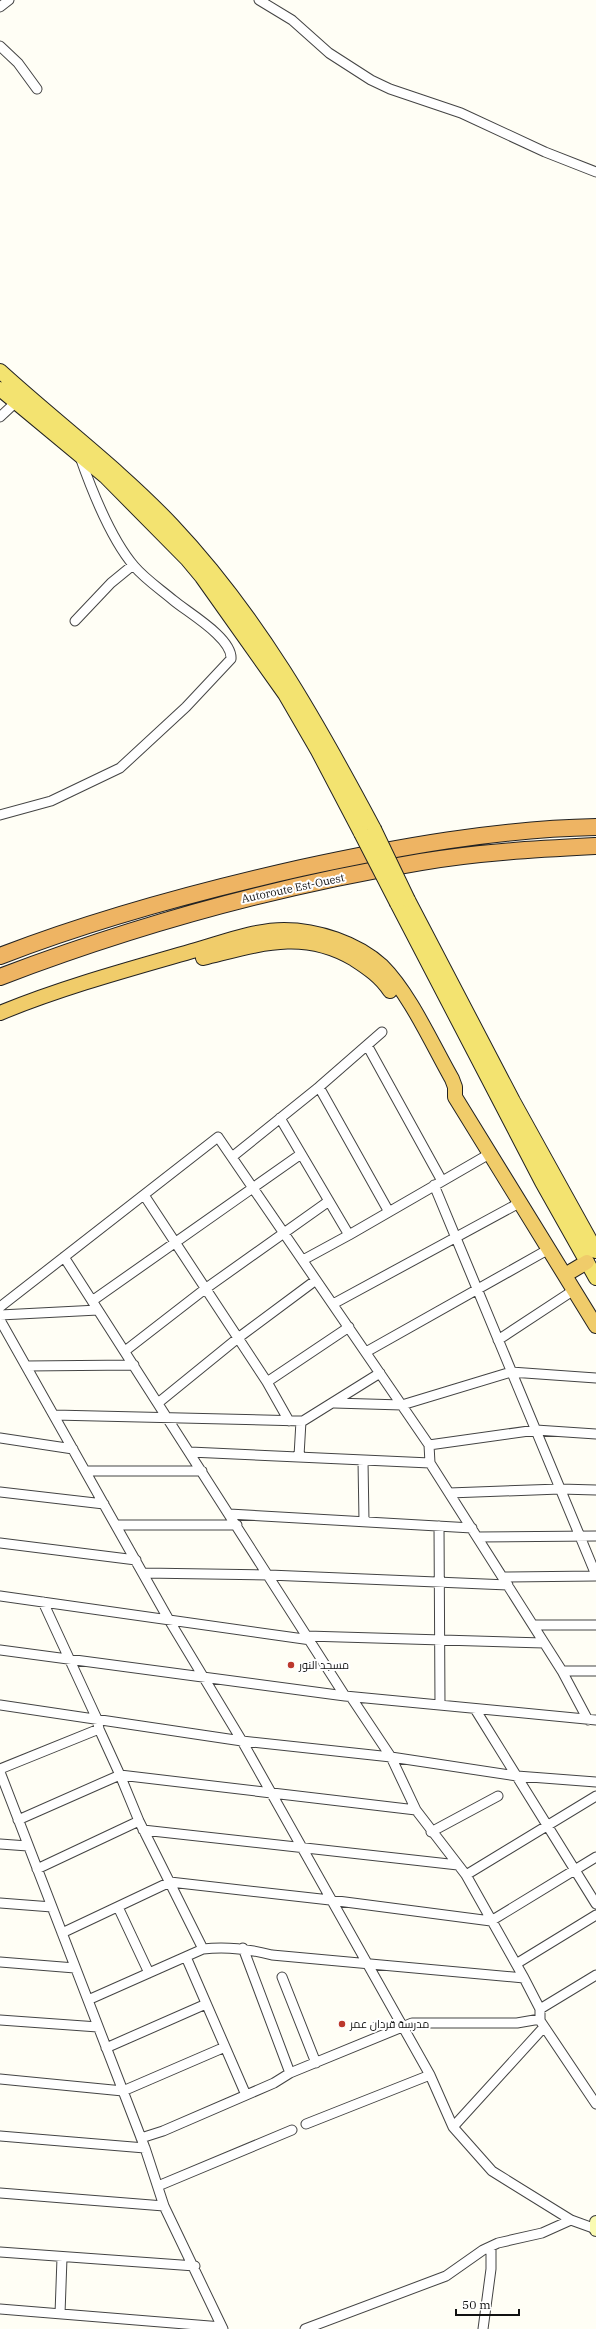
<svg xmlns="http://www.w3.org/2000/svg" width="596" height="2329" viewBox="0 0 596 2329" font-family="'IBM Plex Serif',Cairo,serif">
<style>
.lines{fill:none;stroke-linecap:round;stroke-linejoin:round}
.minor-casing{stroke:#444;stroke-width:11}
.secondary-casing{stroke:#333;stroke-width:14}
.primary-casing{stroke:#222;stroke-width:16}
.trunk-casing{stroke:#222;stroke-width:16}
.motorway-casing{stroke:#222;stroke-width:18}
.minor{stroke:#fff;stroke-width:9}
.secondary{stroke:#fafbb3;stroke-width:12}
.primary{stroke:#f3e370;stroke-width:14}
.trunk{stroke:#f0cc6a;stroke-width:14}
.motorway{stroke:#eeb463;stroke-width:16}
.primary-bridge-casing{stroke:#222;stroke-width:16;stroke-linecap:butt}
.primary-bridge{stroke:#f3e370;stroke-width:14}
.poi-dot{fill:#bc382d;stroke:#fff;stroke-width:1.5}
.labels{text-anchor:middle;stroke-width:4;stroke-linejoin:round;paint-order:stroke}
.street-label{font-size:11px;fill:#111;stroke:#fff}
.poi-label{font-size:11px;fill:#111;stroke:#fff;text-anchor:start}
</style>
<rect width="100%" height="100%" fill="#fffef5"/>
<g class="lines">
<g class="minor-casing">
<path id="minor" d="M259,0L292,20L329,53L371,80L390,89L461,113L545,152L596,172
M0,7L9,0
M0,46L18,63L37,89
M0,417L15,403
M75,621L111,583L133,565
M0,815L51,801L120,768L186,707L231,659C233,638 187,612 173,600C160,589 145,579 134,566C111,539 92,491 80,457
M367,1045L442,1181
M319,1087L389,1212
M280,1118L349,1235L491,1153
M232,1157L319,1087L382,1032
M434,1185L596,1575
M144,1195L267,1382L289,1421
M64,1257L345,1696
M303,1260L349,1235
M92,1301L301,1154
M333,1304L521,1202
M0,1307L218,1137L429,1445L430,1463L562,1671L588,1720
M0,1315L98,1310
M0,1320L169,1620L242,1741L430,2075L453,2127L492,2171L571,2220L596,2229
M498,1340L574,1290
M125,1351L205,1289L329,1201
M366,1352L549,1249
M26,1366L134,1365
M267,1382L349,1327
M158,1403L238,1338L316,1280
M334,1403L402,1405L511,1372L596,1378
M54,1415L303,1421L380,1373
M0,1438L73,1449
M429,1445L536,1430L596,1434
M190,1452L430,1463
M299,1456L301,1421
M363,1461L364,1521
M86,1471H202
M0,1492L104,1504
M449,1493L560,1489L596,1490
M229,1514L472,1528
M116,1525H237
M439,1526L440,1705
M477,1537L596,1536
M0,1543L136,1560
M144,1573L269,1575L508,1585
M503,1577L596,1576
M0,1596L311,1640
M43,1602L97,1719L99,1729L120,1775L139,1821L203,1949
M533,1625H596
M307,1636L544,1643
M0,1650L345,1696L596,1720
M562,1671H596
M0,1705L242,1741L391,1757L517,1776L596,1782
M475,1709L596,1904
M0,1769L99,1729
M0,1772L145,2148L164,2206L223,2329
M18,1820L120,1775L416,1810
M143,1830L458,1865
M431,1832L498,1796
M0,1844L28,1846
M37,1869L139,1821
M466,1875L596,1796
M0,1903L52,1907
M118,1907L149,1973
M62,1933L170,1882L330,1900L491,1921L596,1857
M243,1948L290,2073
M186,1957L246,2095
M0,1962L75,1968
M516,1964L596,1915
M282,1977L316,2063
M88,2000L203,1949C227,1946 249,1949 272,1955L524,1978
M540,2009L596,1975
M0,2020L98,2027
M541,2022L596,2104
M106,2048L206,2004
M0,2079L123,2091L225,2047
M306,2124L430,2075
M453,2127L544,2027
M0,2136L145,2148
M141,2138L163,2131L274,2083L290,2073L412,2023H517L540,2019V2009L524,1978L466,1875L416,1810L391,1757L351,1697
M158,2186L292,2130
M0,2193L164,2206
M0,2252L195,2266
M0,2309L222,2327
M60,2314L62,2258
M305,2329L446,2276L483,2250L498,2243L542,2233L571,2220
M483,2329L491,2269V2248"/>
</g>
<g class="secondary-casing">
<path id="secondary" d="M596,2222V2230"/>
</g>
<g class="primary-casing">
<path id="primary" d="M0,371C57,423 119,469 172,525C257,615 316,720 374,829
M0,389L105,476L187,559L202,577L285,694L318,751L361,833
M408,900L513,1101L596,1251
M397,903L542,1182L596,1278"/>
</g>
<g class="trunk-casing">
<path id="trunk" d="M203,958C257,945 302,928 354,959C368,968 381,977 390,991
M0,1013C63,987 130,969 196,950C224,942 255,930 284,930C317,930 357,943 382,966C410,994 432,1044 452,1079L455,1087V1097L596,1326
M565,1275L587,1262"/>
</g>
<g class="motorway-casing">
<path id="motorway" d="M0,956C98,918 199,891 301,868C398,847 497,829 596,827
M0,977C136,925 277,886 421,862C479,852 538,849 596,846"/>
</g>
<use href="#minor" class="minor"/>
<use href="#secondary" class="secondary"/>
<use href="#primary" class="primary"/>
<use href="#trunk" class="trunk"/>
<use href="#motorway" class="motorway"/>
<g class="primary-bridge-casing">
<path id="primary-bridge" d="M374,829L408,900
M361,833L397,903"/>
</g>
<use href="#primary-bridge" class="primary-bridge"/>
</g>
<g class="poi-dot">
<circle cx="291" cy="1665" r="4"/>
<circle cx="342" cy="2024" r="4"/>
</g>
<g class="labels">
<g class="street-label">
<text transform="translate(293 888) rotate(-12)" y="4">Autoroute Est-Ouest</text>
</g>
<g class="poi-label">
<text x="299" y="1669">مسجد النور</text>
<text x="350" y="2028">مدرسة قردان عمر</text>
</g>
</g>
<path d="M456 2309v6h63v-6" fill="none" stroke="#111111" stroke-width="2"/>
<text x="462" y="2309" font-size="12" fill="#111111" stroke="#ffffff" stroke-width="3" paint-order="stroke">50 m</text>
</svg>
